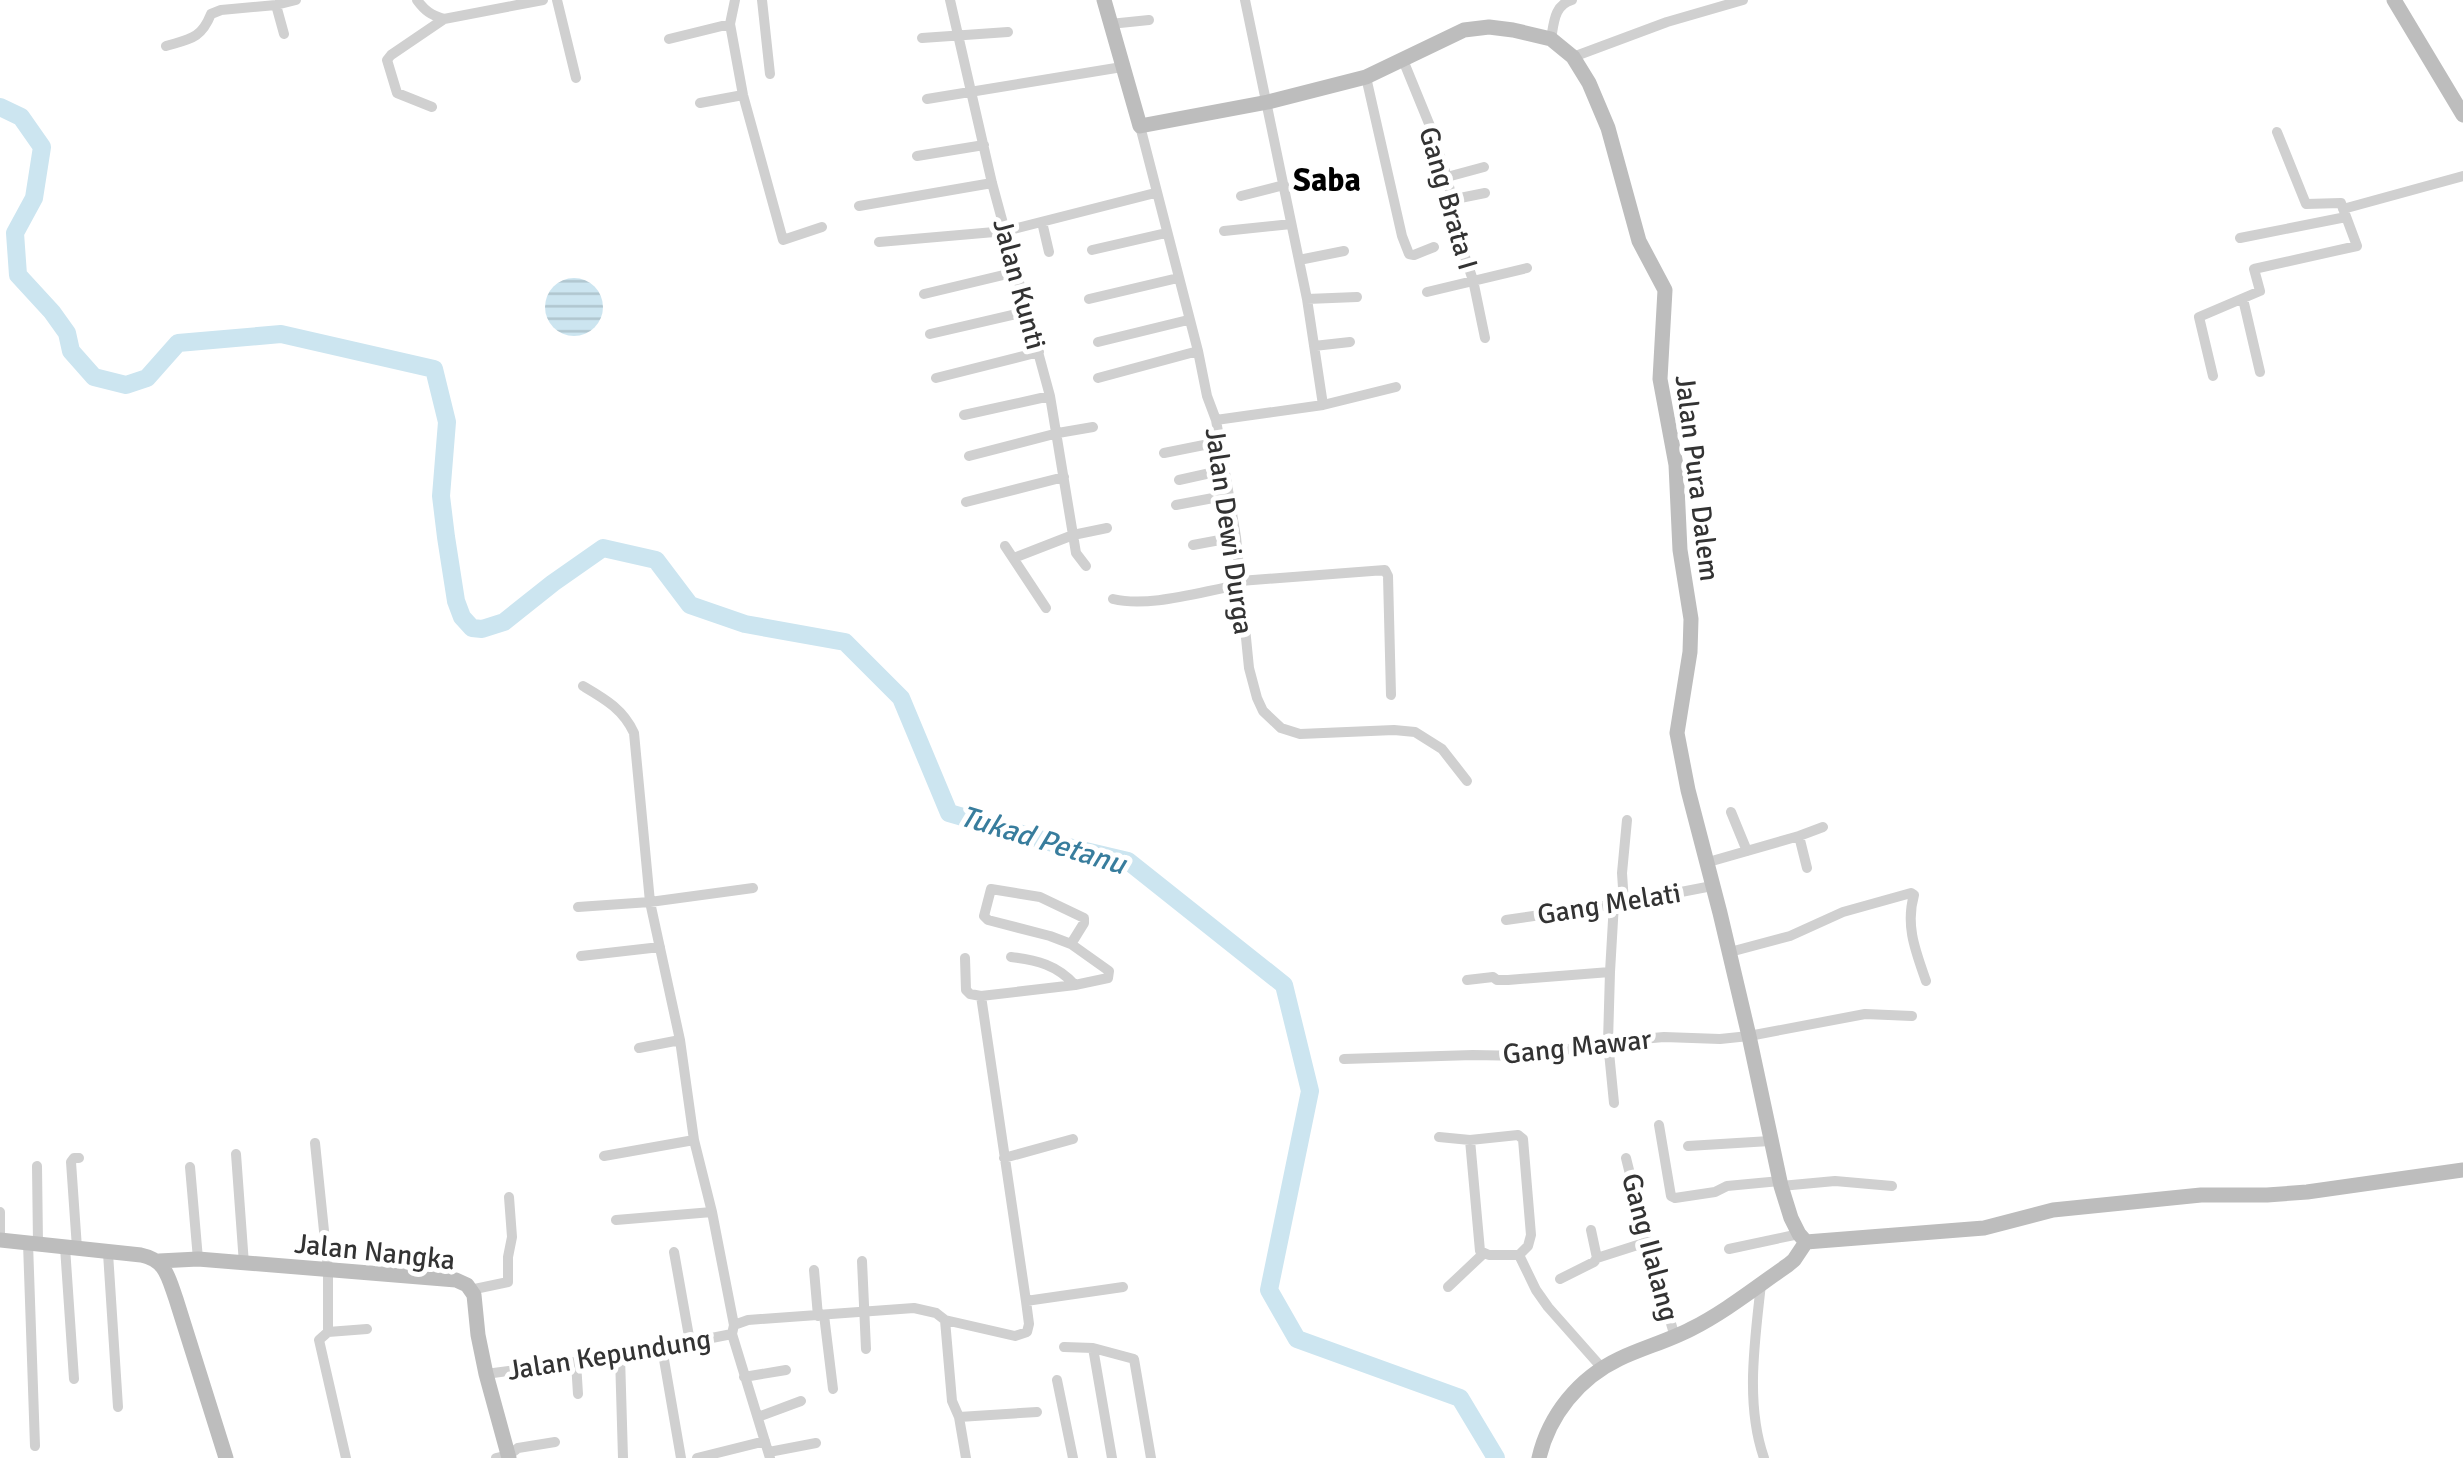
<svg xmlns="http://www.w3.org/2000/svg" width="2463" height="1458" viewBox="0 0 2463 1458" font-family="Signika,sans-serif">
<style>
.water{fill:url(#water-rules)}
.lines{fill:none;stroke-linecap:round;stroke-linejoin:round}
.river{stroke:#cce5f0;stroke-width:18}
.street{stroke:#d0d0d0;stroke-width:10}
.secondary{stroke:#bdbdbd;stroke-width:15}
.labels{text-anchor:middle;stroke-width:10;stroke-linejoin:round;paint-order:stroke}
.street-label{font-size:28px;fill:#333;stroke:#fff}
.water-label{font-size:30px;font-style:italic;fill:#387d9d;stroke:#fff}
.quarter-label{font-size:32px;font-weight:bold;fill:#000;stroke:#fff}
</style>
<defs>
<pattern id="water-rules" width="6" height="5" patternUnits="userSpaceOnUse" patternTransform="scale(2.5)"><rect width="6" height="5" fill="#cce5f0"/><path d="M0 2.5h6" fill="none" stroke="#b0c5ce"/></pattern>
</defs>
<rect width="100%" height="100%" fill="#fff"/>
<path class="water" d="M545 307a29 29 0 1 1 58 0a29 29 0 1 1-58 0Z"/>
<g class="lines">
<path class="river" d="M0,107L21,117L42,147L34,198L15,233L18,275L52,312L67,333L71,351L94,377L126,385L147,378L178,343L281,334L434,369L447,422L441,496L446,537L456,601L462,617L472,628L482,629L504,622L553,583L603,548L656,560L690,605L745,624L845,642L901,698L949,813L1060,845L1128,861L1284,985L1310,1091L1269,1290L1297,1339L1460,1398L1496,1458"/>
<path class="street" d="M417,0C425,11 431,15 444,19L543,0
M557,0L576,78
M735,0L730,24L743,95L783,240L822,227
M762,0L770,74
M950,0L992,183L1050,396L1076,553L1086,566
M1245,0L1307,299L1323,405
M276,5L284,34
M1110,24L1149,20
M922,38L1008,32
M669,39L730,24
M1551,39C1554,23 1554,5 1572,0
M166,46C190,39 201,39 211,14L221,10L276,5L296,0
M1573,57L1667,22L1743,0
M1403,60L1430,126L1447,177L1464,254L1473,280L1485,338
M1366,77L1402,236L1409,254L1414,255L1434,247
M927,99L1122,67
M700,103L743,95
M432,107L397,93L387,60L391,55L444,19
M1140,126L1198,351L1207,396L1216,420L1236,537L1249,668L1257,698L1263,711L1281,728L1300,734L1394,730L1415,732L1442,749L1467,781
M917,156L984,145
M1447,177L1484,167
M1241,196L1284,185
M1450,200L1485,193
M859,206L992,183
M2343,209L2463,176
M1042,222L1049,252
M1224,231L1291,224
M2240,238L2346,217
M879,242L1006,231L1155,193
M1092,250L1166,233
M1299,260L1344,251
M1427,292L1527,268
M924,294L1016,272
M1089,299L1178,278
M1307,299L1357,297
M2243,299L2260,372
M930,334L1025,312
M1098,342L1188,320
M1314,346L1350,342
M2213,376L2199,317L2260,291L2254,269L2357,246L2341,203L2306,204L2277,132
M936,378L1039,352
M1098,378L1198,351
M964,415L1050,396
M1216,420L1323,405L1396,387
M1164,453L1219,442
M969,456L1058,433L1093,427
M1179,480L1224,470
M966,502L1064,477
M1176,505L1229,495
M1193,545L1236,537
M1005,546L1046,608
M1014,558L1073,535L1107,528
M1240,581L1385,570L1388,576L1391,695
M1113,599C1150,608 1202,591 1240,585
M583,686C605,699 623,709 634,733L650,902L680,1040L694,1140L712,1212L734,1325
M1731,812L1747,851
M1799,836L1807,868
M1705,863L1799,836L1823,827
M1624,903L1622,873L1627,820
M578,907L650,902L753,888
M1506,920L1624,903L1712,886
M1730,952L1790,936L1843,912L1911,893L1914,895C1905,926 1916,952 1926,981
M581,956L660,947
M1011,957C1037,960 1057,965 1075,985
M1610,972L1608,1042L1614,1103
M1467,980L1493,977L1497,980H1508L1610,972L1614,903
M981,996L1075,985L1108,978L1109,971L1071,944L1050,936L988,920L984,916L991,889L1040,897L1084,918V923L1071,944
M639,1048L680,1040
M1344,1059L1473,1055L1530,1056L1608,1042L1664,1037L1720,1039L1749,1036L1865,1014L1912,1016
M1659,1125L1671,1196L1675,1198L1715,1192L1727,1186L1781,1181
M1439,1137L1470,1140L1518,1135L1523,1139L1531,1235L1528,1246L1519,1255H1489L1480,1251L1470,1140
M315,1143L328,1270V1332L319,1340L346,1458
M1688,1146L1770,1141
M236,1154L244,1264
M604,1156L694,1140
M1004,1158L1073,1139
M1626,1158L1647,1242L1675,1337
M37,1166L38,1244
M190,1167L198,1259
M1781,1186L1835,1181L1892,1186
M0,1212V1237
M616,1220L712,1212
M1591,1230L1597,1258
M28,1243L35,1446
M65,1247L74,1379
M77,1248L71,1162L74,1158H79
M1729,1249L1799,1234
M674,1252L690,1342
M108,1253L118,1407
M1519,1255L1536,1290L1548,1307L1602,1368
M862,1261L866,1349
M814,1270L818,1316
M1560,1279L1594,1262L1597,1258L1647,1242
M1761,1284C1755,1340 1745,1404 1764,1458
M1448,1287L1483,1254
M470,1290L508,1282V1257L512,1237L509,1197
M1026,1301L1123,1287
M824,1315L833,1389
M945,1320L952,1401L959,1417L966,1458
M328,1332L367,1329
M732,1334L734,1325L748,1320L914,1308L936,1313L945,1320L1015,1336L1027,1332L1029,1324L1026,1301L981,996L970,994L966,990L965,958
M732,1334L770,1458
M1064,1347L1093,1348L1134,1359L1151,1458
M662,1348L681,1458
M1093,1348L1112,1458
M620,1356L623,1458
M576,1362L578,1394
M486,1374L620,1356L732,1334
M744,1377L786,1370
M1057,1380L1073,1458
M758,1417L801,1401
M959,1417L1037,1412
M769,1452L816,1443
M496,1458L509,1455L518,1448L555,1442
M697,1458L765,1441"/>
<path class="secondary" d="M1104,0L1140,126L1268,102L1366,77L1464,30L1489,27L1513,30L1551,39L1573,57L1589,83L1608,128L1639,241L1665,290L1660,379L1676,465L1680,550L1691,619L1690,652L1677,733L1688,790L1720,913L1749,1036L1781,1186L1791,1218L1799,1234L1806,1242
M2394,0L2463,115
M0,1240L141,1255C166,1260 168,1277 176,1299L226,1458
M1806,1242L1984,1228L2053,1210L2201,1195H2267L2307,1192L2463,1170
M159,1261L198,1259L456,1280L467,1285L474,1295L478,1335L486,1374L509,1458
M1539,1458C1549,1415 1579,1378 1619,1359C1642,1348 1668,1341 1691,1329C1725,1312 1756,1287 1788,1265L1794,1260L1806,1242"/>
</g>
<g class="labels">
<g class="street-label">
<text transform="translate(1449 198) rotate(74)" y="10">Gang Brata I</text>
<text transform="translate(1020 284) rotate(75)" y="10">Jalan Kunti</text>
<text transform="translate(1698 478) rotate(83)" y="10">Jalan Pura Dalem</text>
<text transform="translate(1230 531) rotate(82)" y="10">Jalan Dewi Durga</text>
<text transform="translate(1609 903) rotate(-9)" y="10">Gang Melati</text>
<text transform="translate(1577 1046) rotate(-6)" y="10">Gang Mawar</text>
<text transform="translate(1651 1247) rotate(75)" y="10">Gang Ilalang</text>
<text transform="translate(375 1251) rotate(6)" y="10">Jalan Nangka</text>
<text transform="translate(609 1354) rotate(-9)" y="10">Jalan Kepundung</text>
</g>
<g class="water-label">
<text transform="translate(1043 840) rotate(17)" y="10">Tukad Petanu</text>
</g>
<g class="quarter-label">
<text x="1327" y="191">Saba</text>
</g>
</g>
</svg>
